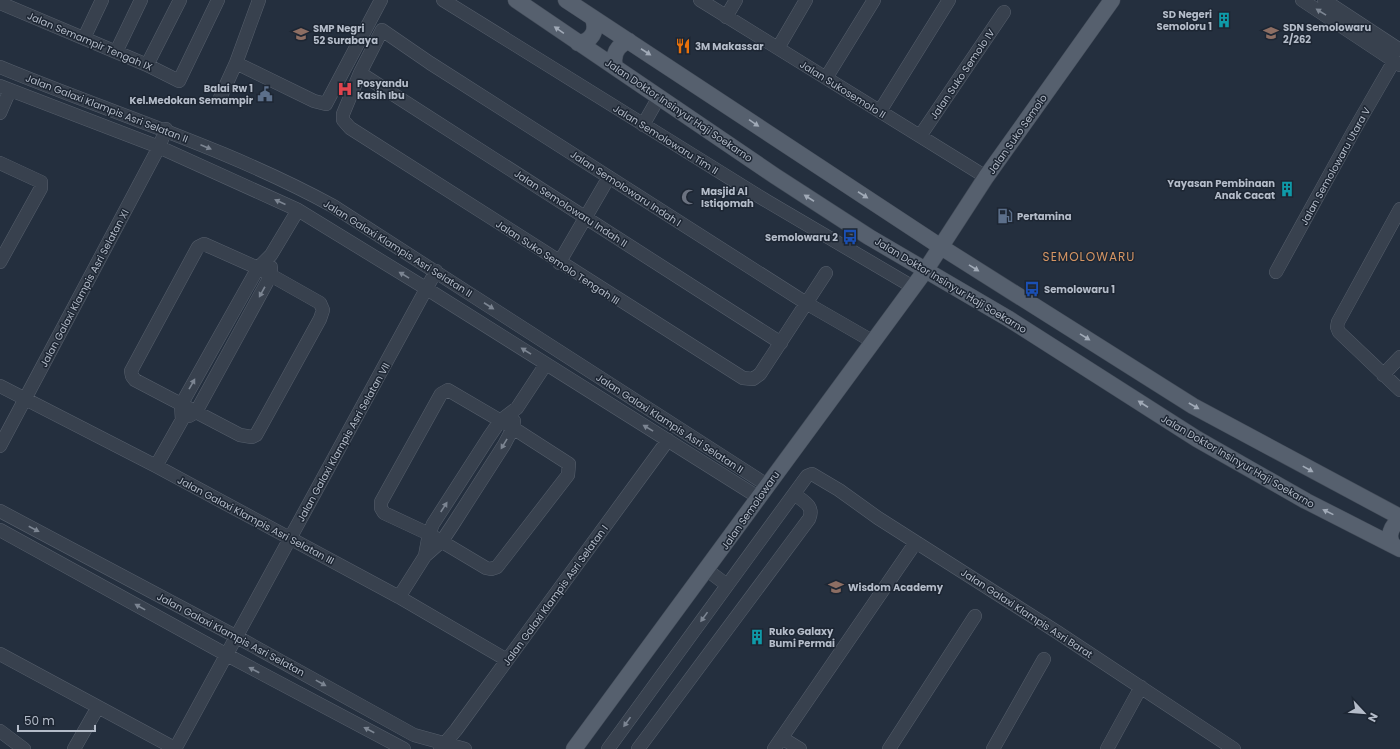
<svg xmlns="http://www.w3.org/2000/svg" width="1400" height="749" viewBox="0 0 1400 749" font-family="Poppins,sans-serif">
<style>
.lines{fill:none;stroke-linecap:round;stroke-linejoin:round}
.minor-casing{stroke:#565f6c;stroke-width:14}
.major-casing{stroke:#414a57;stroke-width:17}
.minor{stroke:#38414e;stroke-width:13}
.major{stroke:#56606e;stroke-width:16}
.oneway{fill:#7c8592}
.oneway2{fill:#a1aab7}
.labels{text-anchor:middle;stroke-width:3;stroke-linejoin:round;paint-order:stroke}
.poi-label{font-size:10px;font-weight:bold;fill:#b4bcc9;stroke:#1d2633;text-anchor:start}
.street-label{font-size:10px;fill:#b4bcc9;stroke:#1d2633}
.quarter-label{font-size:12px;letter-spacing:1px;fill:#d59563;stroke:#1d2633}
</style>
<rect width="100%" height="100%" fill="#242f3e"/>
<g class="lines">
<g class="minor-casing">
<path id="minor" d="M443,0L765,200L913,287
M700,0L986,177
M1302,0L1400,65
M1324,0L1400,50
M0,3L147,65L179,81L218,0
M726,17L736,0
M84,38L102,0
M778,48L806,0
M116,52L141,0
M236,63L314,101L326,104L381,0
M147,65L180,0
M0,67C111,113 227,148 333,206L767,485
M360,73L781,343
M826,78L874,0
M0,86L159,147L298,210L427,289L758,497
M220,98L236,63L259,0
M880,111L949,0
M0,113L10,90
M643,125L659,97
M920,136L1004,12
M0,163L41,182V188L0,262
M1400,209L1338,322L1337,327L1339,332L1400,390
M204,244L258,268L320,303L323,310L320,319L256,435L252,437L240,435L135,380L132,376L131,371L198,247Z
M559,263L609,177
M1276,272L1353,132L1394,61
M826,273L760,374L753,379L743,378L350,128L343,120V114L360,73L382,30L430,63L806,303L872,341
M1383,375L1400,357
M0,386L156,466L399,597L507,660
M448,390L513,428L569,464L568,475L497,567L491,569L486,568L429,534L384,513L381,508V502L441,394Z
M189,416L196,412L271,275V267
M0,446L159,147L166,129
M156,466L182,420L181,405L258,268L271,255L298,210
M0,511L237,637L414,735L465,749
M0,530L227,655L404,749
M425,556L429,534L433,524L489,437L500,421L517,408L546,364
M707,570L727,585
M399,597L425,556L442,541L452,526L504,445L513,428L514,421
M0,654L176,749
M0,731L24,749
M782,738L800,749
M74,749L98,707
M175,749L436,271
M440,749L456,730L668,440
M608,749L807,476L812,474L839,490L878,518L1057,632L1234,749
M638,749L809,519C815,506 803,501 794,494
M774,749L916,542
M889,749L975,616
M993,749L1044,659
M1107,749L1141,687"/>
</g>
<g class="major-casing">
<path id="major" d="M516,0L775,176L869,237L1009,319L1197,439L1306,501L1400,549
M566,0L941,247L1193,406L1400,517
M578,43C591,42 598,31 593,19
M615,67C612,55 617,45 629,41
M1393,545C1387,537 1391,525 1400,521
M574,749L925,271L986,177L1112,0"/>
</g>
<use href="#minor" class="minor"/>
<use href="#major" class="major"/>
</g>
<defs><path id="oneway-solid" d="M-6-.8H1V-3.2L6.5 0L1 3.2V.8H-6Z"/></defs>
<g class="oneway">
<use href="#oneway-solid" transform="translate(1321 12) rotate(-148)"/>
<use href="#oneway-solid" transform="translate(206 147) rotate(23)"/>
<use href="#oneway-solid" transform="translate(280 202) rotate(-156)"/>
<use href="#oneway-solid" transform="translate(404 275) rotate(-149)"/>
<use href="#oneway-solid" transform="translate(262 292) rotate(119)"/>
<use href="#oneway-solid" transform="translate(489 306) rotate(33)"/>
<use href="#oneway-solid" transform="translate(526 351) rotate(-148)"/>
<use href="#oneway-solid" transform="translate(192 384) rotate(-60)"/>
<use href="#oneway-solid" transform="translate(648 428) rotate(-149)"/>
<use href="#oneway-solid" transform="translate(504 444) rotate(121)"/>
<use href="#oneway-solid" transform="translate(444 507) rotate(-57)"/>
<use href="#oneway-solid" transform="translate(34 529) rotate(28)"/>
<use href="#oneway-solid" transform="translate(140 607) rotate(-151)"/>
<use href="#oneway-solid" transform="translate(704 617) rotate(126)"/>
<use href="#oneway-solid" transform="translate(254 670) rotate(-152)"/>
<use href="#oneway-solid" transform="translate(321 683) rotate(29)"/>
<use href="#oneway-solid" transform="translate(627 722) rotate(126)"/>
<use href="#oneway-solid" transform="translate(369 730) rotate(-152)"/>
</g>
<g class="oneway2">
<use href="#oneway-solid" transform="translate(559 30) rotate(-145)"/>
<use href="#oneway-solid" transform="translate(646 52) rotate(33)"/>
<use href="#oneway-solid" transform="translate(754 123) rotate(34)"/>
<use href="#oneway-solid" transform="translate(863 195) rotate(33)"/>
<use href="#oneway-solid" transform="translate(809 198) rotate(-147)"/>
<use href="#oneway-solid" transform="translate(974 268) rotate(32)"/>
<use href="#oneway-solid" transform="translate(1085 337) rotate(32)"/>
<use href="#oneway-solid" transform="translate(1143 404) rotate(-147)"/>
<use href="#oneway-solid" transform="translate(1194 406) rotate(30)"/>
<use href="#oneway-solid" transform="translate(1308 469) rotate(29)"/>
<use href="#oneway-solid" transform="translate(1328 512) rotate(-154)"/>
</g>
<defs>
<g id="building-bare" transform="scale(1.2)"><path d="M-4-6H4V6H1V3H-1V6H-4ZM-2.5-4.3h1.7v1.8h-1.7ZM.8-4.3h1.7v1.8H.8ZM-2.5-1h1.7V.8h-1.7ZM.8-1h1.7V.8H.8Z" fill="#0f9aa8" stroke="#1d2633" stroke-width="2.5" paint-order="stroke"/></g>
<g id="school-bare" transform="scale(1.2)"><path d="M0-5L7-2L0 1L-7-2ZM-4 1L0 2.5L4 1V4Q0 6-4 4Z" fill="#8d6e63" stroke="#1d2633" stroke-width="2.5" paint-order="stroke"/></g>
<g id="restaurant-bare" transform="scale(1.2)"><path d="M-5-6h1v4h1v-4h1v4h1v-4h1v5L-1.5 .5V6h-2V.5L-5-1ZM5-6V6H3V1.5H1.5Q1.5-4 5-6Z" fill="#e8710a" stroke="#1d2633" stroke-width="2.5" paint-order="stroke"/></g>
<g id="hospital-bare" transform="scale(1.2)"><path d="M-5-5h3v3.5h4V-5h3V5h-3V1.5h-4V5h-3Z" fill="#e0444e" stroke="#1d2633" stroke-width="2.5" paint-order="stroke"/></g>
<g id="civic-bare" transform="scale(1.2)"><path d="M-.6-6.5H3V-4.5H.6V-3L4-1V1h2V6H-6V1h2V-1L-.6-3ZM-1.2 2.5V6h2.4V2.5Z" fill="#5c6f8a" stroke="#1d2633" stroke-width="2.5" paint-order="stroke"/></g>
<g id="mosque-bare" transform="scale(1.2)"><path d="M3.5-4.9A6 6 0 1 0 3.5 4.9A5 5 0 1 1 3.5-4.9Z" fill="#6b7280" stroke="#1d2633" stroke-width="2.5" paint-order="stroke"/></g>
<g id="fuel-bare" transform="scale(1.2)"><path d="M-5.5-6h7V0h2V4h1.3V-2.5L3-4.5l.8-.8L6-3V5H2.5V1h-1V6h-7ZM-4.2-4.7v3.2H.2V-4.7Z" fill="#5c6f8a" stroke="#1d2633" stroke-width="2.5" paint-order="stroke"/></g>
<g id="bus-bare" transform="scale(1.2)"><path d="M-5-6H5V4H4V6H2V4H-2V6H-4V4H-5ZM-3.5-4V0h7V-4ZM-3.5 1.2v1.5H-2V1.2ZM2 1.2v1.5H3.5V1.2Z" fill="#1a4fb4" stroke="#1d2633" stroke-width="2.5" paint-order="stroke"/></g>
</defs>
<g fill-rule="evenodd">
<use href="#building-bare" x="1224" y="20"/>
<use href="#school-bare" x="1271" y="33"/>
<use href="#school-bare" x="301" y="34"/>
<use href="#restaurant-bare" x="683" y="46"/>
<use href="#hospital-bare" x="345" y="89"/>
<use href="#civic-bare" x="265" y="94"/>
<use href="#building-bare" x="1287" y="189"/>
<use href="#mosque-bare" x="689" y="197"/>
<use href="#fuel-bare" x="1005" y="216"/>
<use href="#bus-bare" x="850" y="237"/>
<use href="#bus-bare" x="1032" y="289"/>
<use href="#school-bare" x="836" y="587"/>
<use href="#building-bare" x="757" y="637"/>
</g>
<g class="labels">
<g class="poi-label">
<text x="1212" y="18" text-anchor="end">SD Negeri<tspan x="1212" dy="12">Semoloru 1</tspan></text>
<text x="1283" y="31">SDN Semolowaru<tspan x="1283" dy="12">2/262</tspan></text>
<text x="313" y="32">SMP Negri<tspan x="313" dy="12">52 Surabaya</tspan></text>
<text x="695" y="50">3M Makassar</text>
<text x="357" y="87">Posyandu<tspan x="357" dy="12">Kasih Ibu</tspan></text>
<text x="253" y="92" text-anchor="end">Balai Rw 1<tspan x="253" dy="12">Kel.Medokan Semampir</tspan></text>
<text x="1275" y="187" text-anchor="end">Yayasan Pembinaan<tspan x="1275" dy="12">Anak Cacat</tspan></text>
<text x="701" y="195">Masjid Al<tspan x="701" dy="12">Istiqomah</tspan></text>
<text x="1017" y="220">Pertamina</text>
<text x="838" y="241" text-anchor="end">Semolowaru 2</text>
<text x="1044" y="293">Semolowaru 1</text>
<text x="848" y="591">Wisdom Academy</text>
<text x="769" y="635">Ruko Galaxy<tspan x="769" dy="12">Bumi Permai</tspan></text>
</g>
<g class="street-label">
<text transform="translate(90 41) rotate(23)" y="4">Jalan Semampir Tengah IX</text>
<text transform="translate(962 74) rotate(-56)" y="4">Jalan Suko Semolo IV</text>
<text transform="translate(843 89) rotate(32)" y="4">Jalan Sukosemolo II</text>
<text transform="translate(107 108) rotate(21)" y="4">Jalan Galaxi Klampis Asri Selatan II</text>
<text transform="translate(679 110) rotate(34)" y="4">Jalan Doktor Insinyur Haji Soekarno</text>
<text transform="translate(1017 134) rotate(-55)" y="4">Jalan Suko Semolo</text>
<text transform="translate(666 139) rotate(32)" y="4">Jalan Semolowaru Tim II</text>
<text transform="translate(1335 166) rotate(-61)" y="4">Jalan Semolowaru Utara V</text>
<text transform="translate(626 188) rotate(33)" y="4">Jalan Semolowaru Indah I</text>
<text transform="translate(571 208) rotate(33)" y="4">Jalan Semolowaru Indah II</text>
<text transform="translate(398 248) rotate(32)" y="4">Jalan Galaxi Klampis Asri Selatan II</text>
<text transform="translate(558 262) rotate(33)" y="4">Jalan Suko Semolo Tengah III</text>
<text transform="translate(951 285) rotate(31)" y="4">Jalan Doktor Insinyur Haji Soekarno</text>
<text transform="translate(84 288) rotate(-62)" y="4">Jalan Galaxi Klampis Asri Selatan XI</text>
<text transform="translate(670 423) rotate(33)" y="4">Jalan Galaxi Klampis Asri Selatan II</text>
<text transform="translate(343 442) rotate(-61)" y="4">Jalan Galaxi Klampis Asri Selatan VII</text>
<text transform="translate(1238 461) rotate(30)" y="4">Jalan Doktor Insinyur Haji Soekarno</text>
<text transform="translate(750 510) rotate(-55)" y="4">Jalan Semolowaru</text>
<text transform="translate(256 520) rotate(28)" y="4">Jalan Galaxi Klampis Asri Selatan III</text>
<text transform="translate(555 595) rotate(-54)" y="4">Jalan Galaxi Klampis Asri Selatan I</text>
<text transform="translate(1027 613) rotate(33)" y="4">Jalan Galaxi Klampis Asri Barat</text>
<text transform="translate(231 634) rotate(28)" y="4">Jalan Galaxi Klampis Asri Selatan</text>
</g>
<g class="quarter-label">
<text x="1089" y="261">SEMOLOWARU</text>
</g>
</g>
<g transform="translate(1364 713) rotate(116)" stroke="#1d2633" stroke-width="3" paint-order="stroke">
<path d="M0-3L7 15L0 10L-7 15Z" fill="#b4bcc9"/>
<text y="-6" font-size="11" font-weight="bold" text-anchor="middle" fill="#b4bcc9">N</text>
</g>
<path d="M18 725v6h77v-6" fill="none" stroke="#b4bcc9" stroke-width="2"/>
<text x="24" y="725" font-size="12" fill="#b4bcc9" stroke="#1d2633" stroke-width="3" paint-order="stroke">50 m</text>
</svg>
